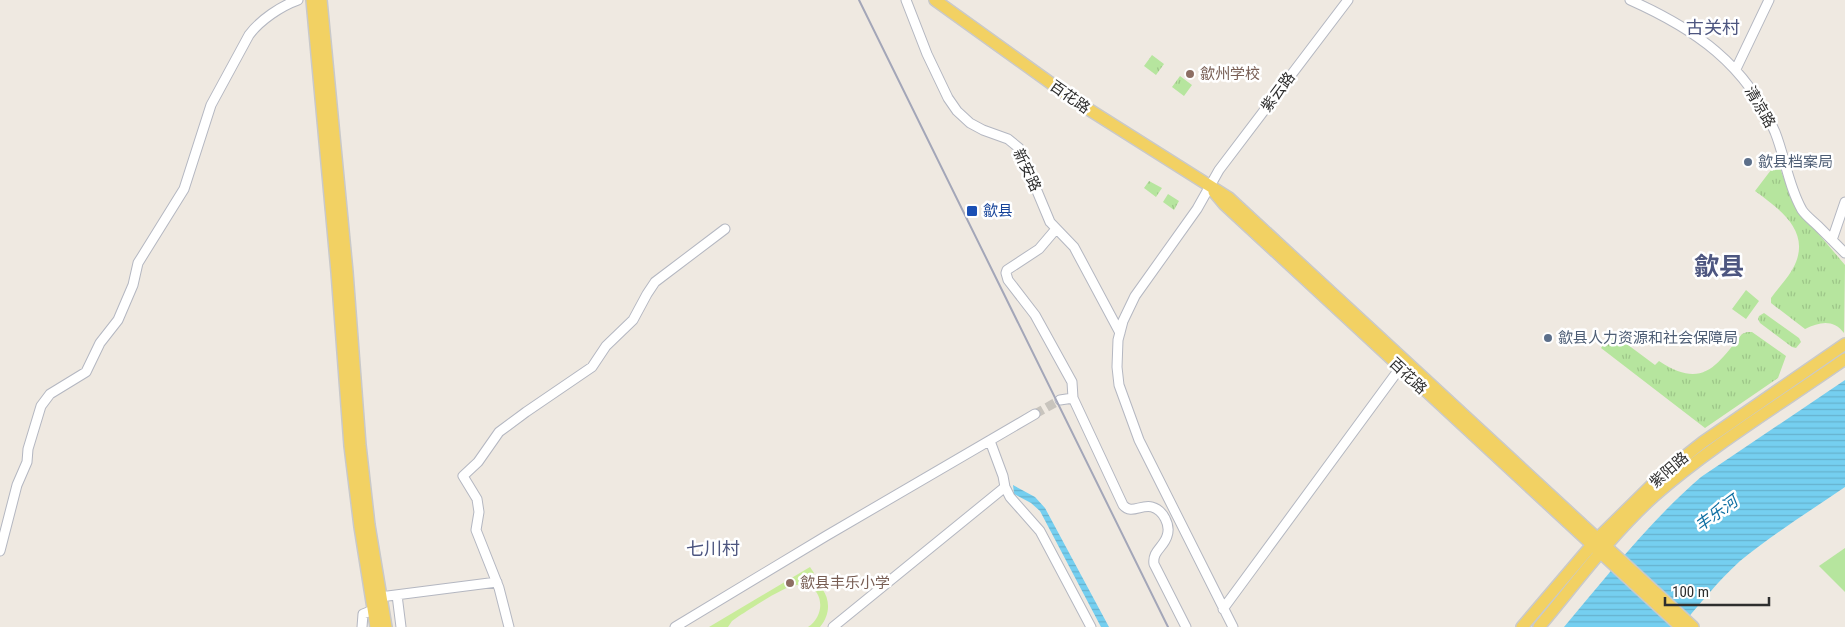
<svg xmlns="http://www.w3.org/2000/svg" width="1845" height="627" viewBox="0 0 1845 627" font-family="'Roboto Condensed','Noto Sans SC',sans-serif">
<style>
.grass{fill:url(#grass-tufts)}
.park{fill:#b6e59e}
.pitch{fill:#c9ec9a}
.water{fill:url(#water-rules)}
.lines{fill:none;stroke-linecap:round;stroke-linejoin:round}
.minor-tunnel{stroke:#c8c4bd;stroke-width:9;stroke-dasharray:9 4.5;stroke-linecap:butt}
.minor-casing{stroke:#b4b7c1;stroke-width:11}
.major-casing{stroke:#c9c9c9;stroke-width:14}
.minor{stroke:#fff;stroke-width:9}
.major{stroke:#f2d163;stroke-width:11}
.rail{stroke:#a3a6b8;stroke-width:2}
.education-dot{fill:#8d6e63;stroke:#fff;stroke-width:2}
.service-dot{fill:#5c6f8a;stroke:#fff;stroke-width:2}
.transit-dot{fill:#1a4fb4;stroke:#fff;stroke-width:2}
.labels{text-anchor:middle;stroke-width:5;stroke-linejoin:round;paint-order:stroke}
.education-label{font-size:15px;fill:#785e54;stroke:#fff;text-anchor:start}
.street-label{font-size:15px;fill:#2e2e2e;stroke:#fff}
.service-label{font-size:15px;fill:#4e5e75;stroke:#fff;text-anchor:start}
.transit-label{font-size:15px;fill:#164399;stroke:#fff;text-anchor:start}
.water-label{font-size:16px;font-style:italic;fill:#0d6fa3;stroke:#fff}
.quarter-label{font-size:18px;fill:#4d5680;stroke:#fff}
.town-label{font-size:25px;font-weight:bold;fill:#4d5680;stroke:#fff}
</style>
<defs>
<pattern id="grass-tufts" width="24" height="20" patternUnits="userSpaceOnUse" patternTransform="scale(1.25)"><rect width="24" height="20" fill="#b6e59e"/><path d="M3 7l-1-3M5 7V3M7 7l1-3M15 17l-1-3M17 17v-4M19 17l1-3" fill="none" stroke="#9dc588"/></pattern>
<pattern id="water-rules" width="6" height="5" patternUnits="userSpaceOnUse" patternTransform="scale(1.25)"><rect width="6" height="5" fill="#75cff0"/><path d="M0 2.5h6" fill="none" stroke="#66b2ce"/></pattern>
</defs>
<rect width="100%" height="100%" fill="#efe9e1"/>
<path class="grass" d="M1152,55L1164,64L1156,75L1144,66Z
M1180,76L1192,85L1184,96L1172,87Z
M1780,168L1794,205L1845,265L1844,333C1833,319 1820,322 1805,329L1771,303V298C1779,287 1791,275 1796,262C1809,229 1778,208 1755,191L1771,170Z
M1149,181L1162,188L1156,197L1144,188Z
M1168,194L1179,201L1174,210L1163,202Z
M1746,290L1759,301L1746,319L1732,309Z
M1764,313L1799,338L1801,342L1796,348L1792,347L1760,323L1758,319L1759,316Z
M1747,332H1752L1786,356L1778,378L1705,428L1601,348L1612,333L1655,365L1659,361C1703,390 1716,366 1742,334Z"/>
<path class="park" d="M1845,548V592L1819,566Z"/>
<path class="pitch" d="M810,567L814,573L807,577C828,586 835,609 820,627H808C828,614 823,582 797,585C784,586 752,608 739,616L732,621L728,627H709Z"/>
<path class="water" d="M1845,380V487C1810,511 1773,534 1740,561C1718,581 1700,604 1680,627H1564C1608,575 1649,522 1701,477Z
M1013,485L1035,497L1045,508L1109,627H1101L1040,511L1031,503L1014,494Z"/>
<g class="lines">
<path class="minor-tunnel" d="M1035,414L1060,400"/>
<g class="minor-casing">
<path id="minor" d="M906,0L927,54L948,98L957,111L970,123L983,130L1008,139L1019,148L1050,222L1074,247L1120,333
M1630,0C1695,29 1746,64 1775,132C1785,157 1788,185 1802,210C1806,216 1813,221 1818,226C1827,235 1836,244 1845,253
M1736,69L1769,0
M1056,229L1039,249L1007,270L1006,273L1008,280L1035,315L1072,382L1073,398L1123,505C1131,515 1141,504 1152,507C1163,510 1171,525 1167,536C1164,547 1152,551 1154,564L1186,627
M1832,240L1845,202
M1060,400L1073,398
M990,441L1003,476L1005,487L1010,497L1040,531L1091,627
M0,551L17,485L27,462L28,449L41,406L50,394L86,372L100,343L118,320L133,285L138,263L184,189L211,105L249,35C260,20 281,6 298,0
M397,595L401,627
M380,597L497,582
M1223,609L1400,368
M362,627L363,614L373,610
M509,627L499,588L476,530L479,512L477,499L463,476L478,462L499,432L526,412L592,367L606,346L633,320L647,294L655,282L725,229
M675,627L826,536L1035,414
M833,627L1005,487
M1233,627L1139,440L1119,385L1117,367L1118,340L1123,321L1135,296L1197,209L1219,170L1348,0"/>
</g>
<g class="major-casing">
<path id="major" d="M312,0L337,272L350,446L360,527L376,627
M321,0L347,272L360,445L369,525L386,627
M935,0L1077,102L1229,198L1693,627
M1214,192L1224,204L1681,627
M1522,627L1597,539L1665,472L1703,442L1845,344
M1539,627C1576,583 1611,535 1654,496C1711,446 1782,403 1845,359"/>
</g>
<use href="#minor" class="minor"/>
<use href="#major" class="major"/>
<path class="rail" d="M859,0L1168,627"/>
</g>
<g class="education-dot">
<circle cx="1190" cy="74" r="5"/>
<circle cx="790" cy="583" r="5"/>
</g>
<g class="service-dot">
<circle cx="1748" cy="162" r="5"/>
<circle cx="1548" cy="338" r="5"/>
</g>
<rect class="transit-dot" x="966" y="205" width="12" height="12" rx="2.5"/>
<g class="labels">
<g class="education-label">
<text x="1200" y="79">歙州学校</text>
<text x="800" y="588">歙县丰乐小学</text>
</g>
<g class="street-label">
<text transform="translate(1278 92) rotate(-53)" y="5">紫云路</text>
<text transform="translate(1070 97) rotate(35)" y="5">百花路</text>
<text transform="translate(1760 107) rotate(60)" y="5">清凉路</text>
<text transform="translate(1027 170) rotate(65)" y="5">新安路</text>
<text transform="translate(1408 376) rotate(43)" y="5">百花路</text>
<text transform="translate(1669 470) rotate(-41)" y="5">紫阳路</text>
</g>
<g class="service-label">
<text x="1758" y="167">歙县档案局</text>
<text x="1558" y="343">歙县人力资源和社会保障局</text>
</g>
<g class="transit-label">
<text x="983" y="216">歙县</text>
</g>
<g class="water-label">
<text transform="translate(1716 513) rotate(-36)" y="6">丰乐河</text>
</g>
<g class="quarter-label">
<text x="1713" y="34">古关村</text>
<text x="713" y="555">七川村</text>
</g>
<g class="town-label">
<text x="1719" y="275">歙县</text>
</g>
</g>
<path d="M1665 597v8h104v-8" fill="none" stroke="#2e2e2e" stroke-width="2.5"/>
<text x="1672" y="597" font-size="15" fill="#2e2e2e" stroke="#ffffff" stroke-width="4" paint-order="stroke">100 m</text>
</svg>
